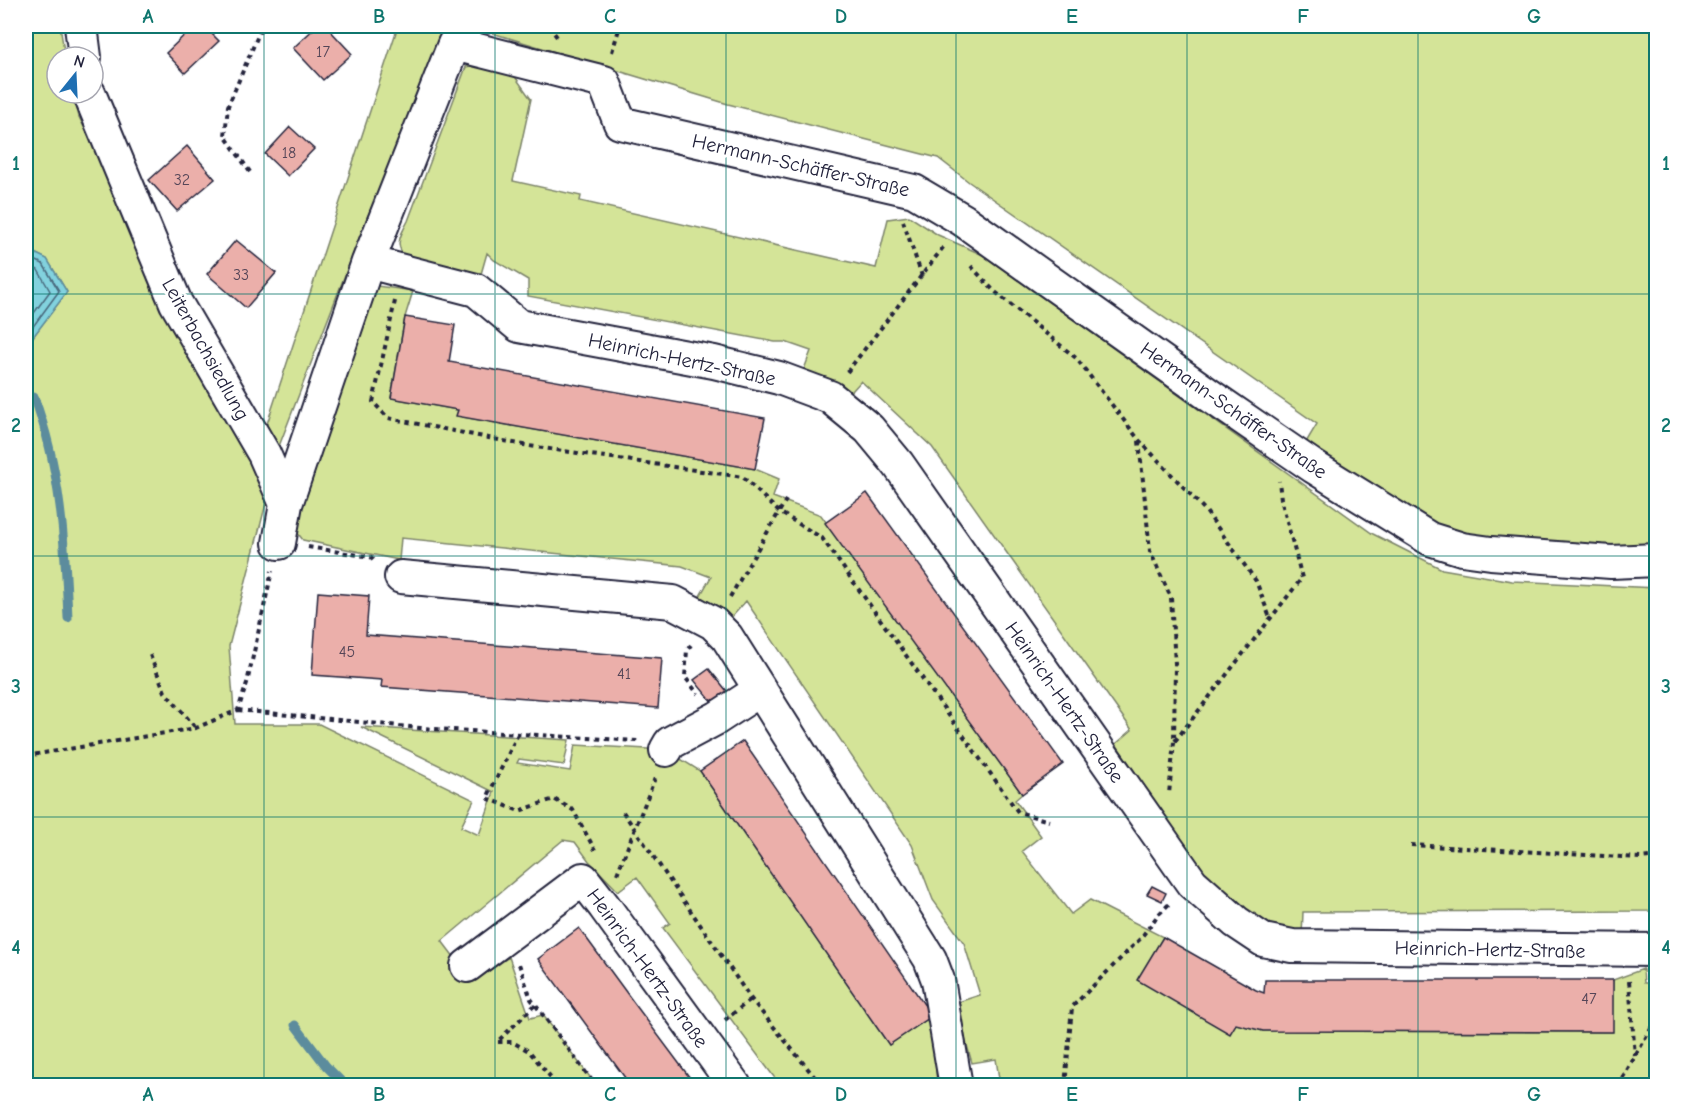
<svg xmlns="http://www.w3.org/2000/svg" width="1682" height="1111" viewBox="0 0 1682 1111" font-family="'Comic Neue',sans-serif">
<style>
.green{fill:#d4e498;stroke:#7b836a;stroke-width:1.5}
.water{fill:#82d2de;stroke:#5c8c9d;stroke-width:1.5}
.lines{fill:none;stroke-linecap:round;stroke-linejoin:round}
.shore{stroke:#48687c;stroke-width:1.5}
.stream{stroke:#5c8c9d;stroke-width:9}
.building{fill:#ebafaa;stroke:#22223b;stroke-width:1.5}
.minor-casing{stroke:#22223b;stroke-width:36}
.path{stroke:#22223b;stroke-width:4;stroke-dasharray:4.5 4.5;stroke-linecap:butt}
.minor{stroke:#fff;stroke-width:32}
.grid{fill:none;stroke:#0f766e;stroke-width:1.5;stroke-opacity:0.55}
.labels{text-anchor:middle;stroke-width:6;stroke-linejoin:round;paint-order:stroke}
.number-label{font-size:16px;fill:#544557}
.street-label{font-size:20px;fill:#22223b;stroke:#fff}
.neatline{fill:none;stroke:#0f766e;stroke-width:2}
.grid-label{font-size:20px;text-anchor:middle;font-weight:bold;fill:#0f766e}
</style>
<rect width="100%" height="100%" fill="#fff"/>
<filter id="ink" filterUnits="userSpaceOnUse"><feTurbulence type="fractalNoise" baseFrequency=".0167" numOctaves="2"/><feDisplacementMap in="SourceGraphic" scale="12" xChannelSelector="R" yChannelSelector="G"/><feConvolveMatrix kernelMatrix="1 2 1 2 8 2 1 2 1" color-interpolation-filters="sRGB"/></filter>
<g filter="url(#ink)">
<path class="green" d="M26,26H60L65,57H57V93H73L79,117L242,446L270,488L229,646L235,724H319L474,800L461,827L479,835L494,792L361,727L569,740L564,765L519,759L517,763L570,771L575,745L666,750L700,771L889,1045L932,1016L937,1085H780L663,928L670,923L637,877L618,891L589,861L575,842L563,840L442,941L473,982L509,957L530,1018L543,1015L596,1085H26V346L67,292L47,259L26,249Z
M398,26H1656V549L1605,552L1445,534L1305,444L1317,424L969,182L938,158L728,104L479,29L445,34L438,57L368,215L276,454L264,433Z
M482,63L506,64L531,99L513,181L581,196L580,201L876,268L888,219L909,216L938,235L983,255L1373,534L1442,569L1512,581L1656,588V911L1303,912L1302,936L1274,928L1241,908L1206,877L1116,744L1132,730L932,447L861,381L844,400L803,372L811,351L785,342H775L528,296V280L494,260L487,253L479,281L409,265C395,245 397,241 408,221L466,67Z
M370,285L413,291L405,317L391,398L458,410L457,416L755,469L779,479L773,497L821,515L1022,794L1015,800L1041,836L1022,851L1071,914L1090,900L1163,937L1138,979L1236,1024L1263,1031L1612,1032L1613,980L1643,969L1644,983H1656V1080L1641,1086L1000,1085L996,1059L972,1063L955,1003L980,995L964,943L933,900L912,845L746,601L730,619L700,596L711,577L682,566L401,538L399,560L303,540L290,523Z"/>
<path class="water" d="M26,249L47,259L67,292L26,346Z"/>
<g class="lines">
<path class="shore" d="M26,256L43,264L59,291L26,336
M26,264L38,270L50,291L26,324"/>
<path class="stream" d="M34,397C61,468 65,544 68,618
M295,1025L326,1066L346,1086"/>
</g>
<path class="building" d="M194,26H204L219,41L185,73L166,53Z
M317,26H326L352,54L323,80L293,48Z
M290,127L314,149L288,176L265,154Z
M187,146L215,179L177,211L149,180Z
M236,240L276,273L246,308L207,274Z
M405,317L455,325L449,362L765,418L755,469L456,416L458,410L391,398Z
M867,493L1063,764L1022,794L825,523Z
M318,592L369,596L366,635L662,658L658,708L381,687L382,680L312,675Z
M709,669L731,696L717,708L694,680Z
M743,741L932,1016L889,1045L700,771Z
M1152,886L1166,893L1162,901L1147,894Z
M579,928L634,1003L696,1086H631L538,959Z
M1163,937L1256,990L1264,993L1265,980H1613V1032L1263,1031L1236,1024L1230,1034L1137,980Z"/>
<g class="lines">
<g class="minor-casing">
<path id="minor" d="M81,26L85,57
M89,93L176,303L264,454L286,504
M368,262L476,290L519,326L714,362L779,378L830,397L869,429L898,464L1192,883L1236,922L1263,940L1292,946L1656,950
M279,543L286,504L368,262L454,44L604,82L620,123L914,191L963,220L1212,397L1314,467L1430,539L1462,549L1491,553L1611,562L1656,560
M401,577L673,602L713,623L727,637L930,959L938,980L956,1086
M666,750L670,743L717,718L760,690
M467,966L583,879L604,906L735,1086"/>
</g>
<path class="path" d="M549,26L557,37
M612,52L620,26
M250,172L225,136L228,106L262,26
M903,221L922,276
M971,266L993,290L1076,358L1139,440L1205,510L1256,581L1270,618
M395,301L373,402L388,418L529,446L743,477L779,512L822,538L1018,812L1049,821
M847,372L945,245
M1139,441L1150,551L1171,598L1175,664L1174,742L1169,794
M308,547L371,557L376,562
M730,597L786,500
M691,645L687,650L685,677L698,694
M150,655L165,692L196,728
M238,710L420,728L638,741
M518,734L487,798L519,811L554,799L573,810L595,850
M1175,741L1302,578L1281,499L1279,481
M26,756L196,728L238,710L247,683L272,571
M623,812L751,999L822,1086
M1411,845L1641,858L1656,856
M617,874L655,778
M519,964L531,999L596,1086
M1629,981L1635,1056
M535,1005L497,1042H512L529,1051L558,1086
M725,1020L751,999
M1065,1086L1072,1007L1140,939L1158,915L1169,904
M1618,1086L1656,1020"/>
<use href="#minor" class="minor"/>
</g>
</g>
<path class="grid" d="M264,26V1086M495,26V1086M726,26V1086M956,26V1086M1187,26V1086M1418,26V1086M26,294H1656M26,556H1656M26,817H1656"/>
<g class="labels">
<g class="number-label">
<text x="323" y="57">17</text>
<text x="289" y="158">18</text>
<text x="182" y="185">32</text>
<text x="241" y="280">33</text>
<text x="347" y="657">45</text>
<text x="624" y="679">41</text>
<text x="1589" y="1004">47</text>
</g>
<g class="street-label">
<text transform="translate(801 165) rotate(13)" y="7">Hermann-Schäffer-Straße</text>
<text transform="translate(206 349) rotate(61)" y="7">Leiterbachsiedlung</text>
<text transform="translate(682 359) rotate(12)" y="7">Heinrich-Hertz-Straße</text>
<text transform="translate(1234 410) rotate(35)" y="7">Hermann-Schäffer-Straße</text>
<text transform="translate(1065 702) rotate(55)" y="7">Heinrich-Hertz-Straße</text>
<text transform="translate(1490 949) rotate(1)" y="7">Heinrich-Hertz-Straße</text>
<text transform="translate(648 968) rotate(54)" y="7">Heinrich-Hertz-Straße</text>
</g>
</g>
<rect width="1682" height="1111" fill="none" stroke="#fff" stroke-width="66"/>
<g transform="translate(75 75) rotate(18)"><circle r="28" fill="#ffffff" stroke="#a7a7b1" stroke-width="1.5"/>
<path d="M0-4.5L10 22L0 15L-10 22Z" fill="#1f6fb2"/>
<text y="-9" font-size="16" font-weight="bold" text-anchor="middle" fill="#22223b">N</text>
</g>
<rect x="33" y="33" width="1616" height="1045" class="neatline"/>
<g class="grid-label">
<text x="148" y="23">A</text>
<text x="379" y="23">B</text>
<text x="610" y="23">C</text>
<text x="841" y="23">D</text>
<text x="1072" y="23">E</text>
<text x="1303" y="23">F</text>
<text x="1534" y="23">G</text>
<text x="16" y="170">1</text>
<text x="1666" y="170">1</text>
<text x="16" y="432">2</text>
<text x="1666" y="432">2</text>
<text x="16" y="693">3</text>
<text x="1666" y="693">3</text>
<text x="16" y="954">4</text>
<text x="1666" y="954">4</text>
<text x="148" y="1101">A</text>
<text x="379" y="1101">B</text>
<text x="610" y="1101">C</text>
<text x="841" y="1101">D</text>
<text x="1072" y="1101">E</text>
<text x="1303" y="1101">F</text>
<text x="1534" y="1101">G</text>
</g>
</svg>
